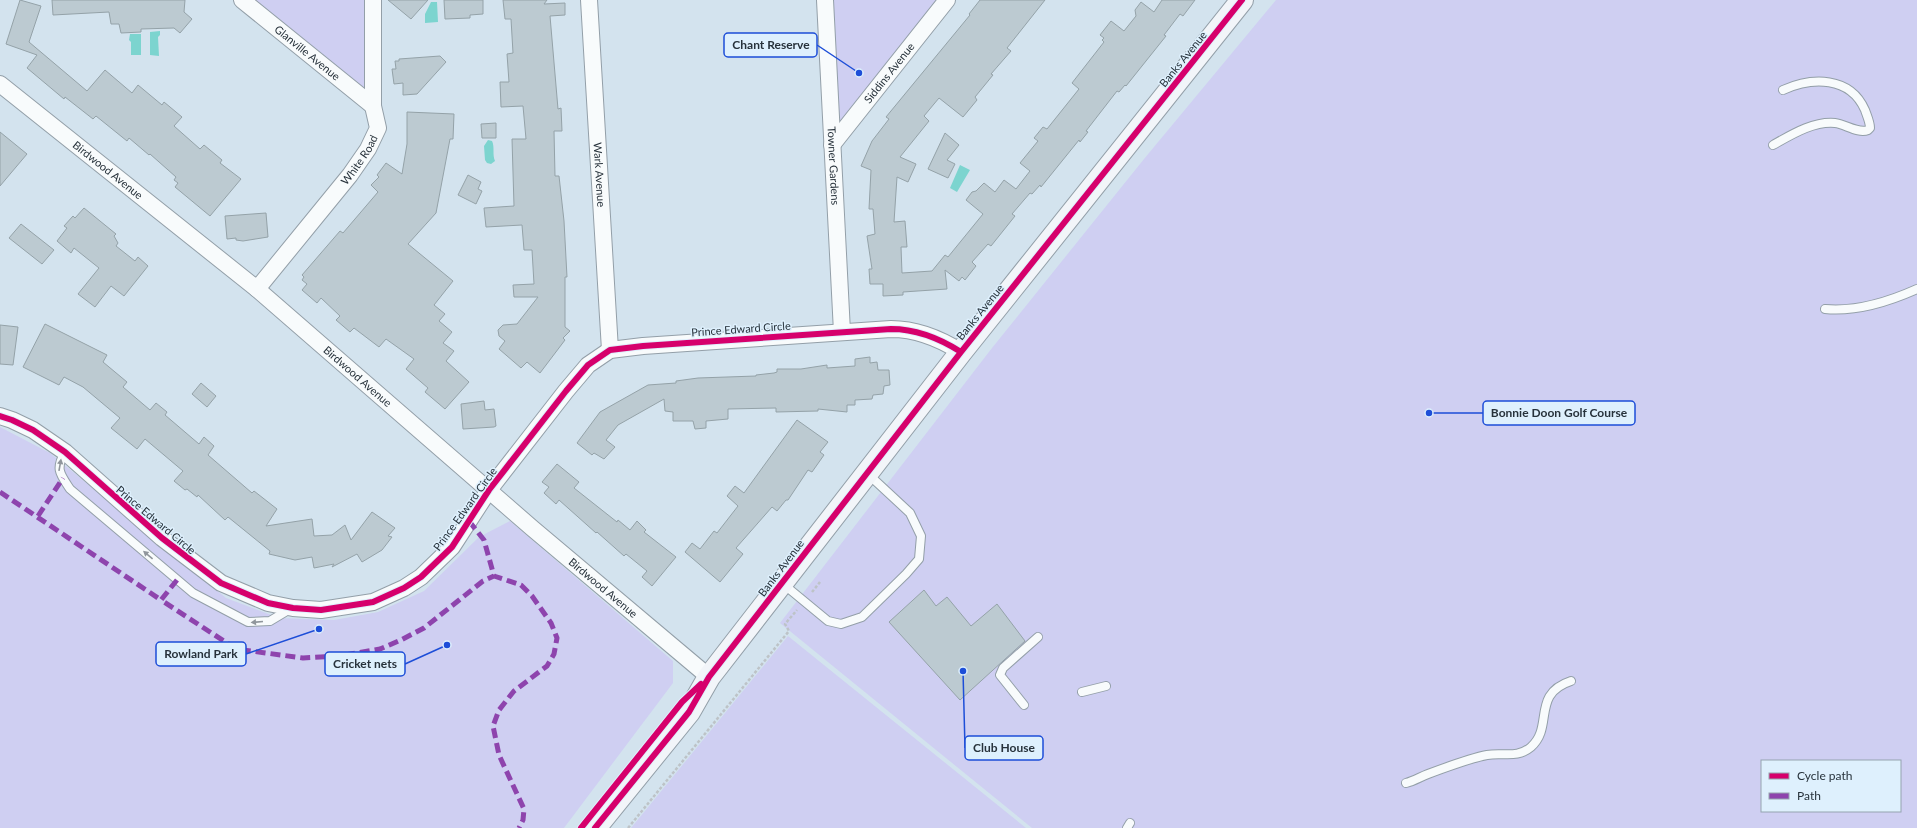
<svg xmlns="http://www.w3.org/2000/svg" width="1917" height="828" viewBox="0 0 1917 828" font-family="Lato,sans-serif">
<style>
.green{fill:#cfcff2;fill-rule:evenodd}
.water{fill:#7cd4cf}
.building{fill:#bccad1;stroke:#94a2a8}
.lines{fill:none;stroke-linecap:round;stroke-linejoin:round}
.lane-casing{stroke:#939fa8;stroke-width:10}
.street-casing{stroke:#939fa8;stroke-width:18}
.secondary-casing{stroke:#939fa8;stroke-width:24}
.path{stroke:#bdc3c7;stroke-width:2.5;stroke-dasharray:3 2;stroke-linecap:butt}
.lane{stroke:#f8fbfc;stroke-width:8}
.street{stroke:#f8fbfc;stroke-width:16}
.secondary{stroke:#f2f5f9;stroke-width:22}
.quiet{stroke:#8e44ad;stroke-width:5;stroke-dasharray:10 5;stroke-linecap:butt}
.cycleway-casing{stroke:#def0fd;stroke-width:8}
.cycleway{stroke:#d6006c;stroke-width:6}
.oneway{fill:#90969c}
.labels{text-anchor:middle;stroke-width:3;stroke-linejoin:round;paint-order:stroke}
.street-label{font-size:11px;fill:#27323b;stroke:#def0fd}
.leader{fill:none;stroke:#1d4ed8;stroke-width:1.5}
.callout-dot{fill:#1d4ed8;stroke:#def0fd;stroke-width:1.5}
.callout{fill:#def0fd;stroke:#1d4ed8;stroke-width:1.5}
.callout-label{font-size:12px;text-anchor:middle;font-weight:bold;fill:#27323b}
</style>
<rect width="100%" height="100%" fill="#d3e3ee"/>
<path class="green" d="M242,0H373V105Z
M825,0H947L832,145Z
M1276,0H1917V828H1032L780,623L992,348L1144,159ZM1762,761H1900V811H1762Z
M0,427L50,453L226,598L279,618L334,620L378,612L424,591L479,537L510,521L673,661V683L564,828H0Z
M788,636L1026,828H631Z"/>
<path class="water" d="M431,2H437L438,22L425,23V14Z
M160,31V35L158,37L159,56L150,55V32Z
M130,34H141V55H131V42L129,40Z
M488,140L492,141C495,147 492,154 495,161L491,164L487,163L485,160L484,146Z
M960,165L970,170L957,192L950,188Z"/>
<path class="building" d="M20,0L41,6L29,42L87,91L105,70L132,93L138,85L162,105L164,102L182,117L174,126L200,149L204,145L222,160L220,163L241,179L210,216L175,187L178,183L174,180L176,177L150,154L149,155L129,138L127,141L96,116L93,119L65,97L64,99L27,68L37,55L6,44Z
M52,0H185L184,12L192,19L180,33L174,28L141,29V32L121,33L119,24H111L109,12L53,15Z
M388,0H428L411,19Z
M444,0H483V14L470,15V18L445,19Z
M503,0H547L544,4L565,3V15L550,16L558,109L561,108L562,131H554L555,176H559L564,221L567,277H565V327L570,331L563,338L565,340L540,373L527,362L521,368L499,349L505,341L499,336L498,330L503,325L517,324L538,297H514L513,285L534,284L532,250H524L522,225L486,227L484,208L514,206L512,139H526L523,106L501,107L500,82H509L507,54L513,53L511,19H505Z
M980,0H1045L1007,48L1011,51L991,74L993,75L975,97L977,100L963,117L939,98L924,116L929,121L900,157L916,164L908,182L897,177L894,222L905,221L907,247H901L902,273L932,271L945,255L948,257L983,214L966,200L972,192L976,191L984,183L995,192L1004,180L1016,189L1030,171L1020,163L1038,141L1034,138L1043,127L1047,129L1079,89L1072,83L1104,42L1102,40L1104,38L1100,35L1111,21L1124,31L1136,16L1135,10L1141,2L1154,12L1162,0H1195L1183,16L1180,14L1164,35L1166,36L1126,86L1125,85L1119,92L1117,91L1086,131L1088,132L1080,142L1079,140L1041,187L1040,185L1032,194L1030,193L1012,214L1015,216L991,246L988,244L972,262L976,266L965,280L962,277L959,281L945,270L947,289L903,292V295L883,296V284H870L869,269H872L867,236L875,234L873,209H869L871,170L861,166L872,141L889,119L886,117L970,15L969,14Z
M440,56L446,62L417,94L403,95V83L394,84L392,69H396L395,61H399V59Z
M407,112L454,114L453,139H450L436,213L408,244L453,281L434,305L445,314L439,321L452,332L443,343L454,351L446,361L469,382L445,409L425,392L428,388L406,369L414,359L386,339L379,347L354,328L350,332L336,320L340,316L321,298L317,303L302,290L307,284L302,280L304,277L302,275L340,231L343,233L378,192L371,185L379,177L377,175L386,163L402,174L407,144Z
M496,123V138H482L481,124Z
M0,132L27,154L0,186Z
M945,133L959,145L947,160L955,164L948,178L928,169Z
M468,175L481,182L478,189L482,191L476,204L458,195Z
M84,208L116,234L114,236L118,243L116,246L135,261L138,257L148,266L124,296L111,286L95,307L78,294L99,268L74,248L71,253L57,241L67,228L64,226L73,216L75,218Z
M266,213L268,237L243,241L236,240V238L227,239L225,216Z
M21,224L54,250L42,264L9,238Z
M45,324L107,355L103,362L127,382L123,387L150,410L156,403L167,412L165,415L199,444L204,437L214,446L208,455L252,493L254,491L277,509L266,526L312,519L314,536L332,535L345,525L351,540L372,512L395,528L388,536L392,537L382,550L362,562L357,554L332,567L334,564L314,568L312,557L295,560L269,554L270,551L228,517L225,520L198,495L197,497L187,489L185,490L174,481L183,471L145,439L137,449L111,428L120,418L83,387L64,377L59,385L23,367Z
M0,325L18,327L13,365L0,364Z
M870,357V363L877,362L878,370H889L890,385L884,386L883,394L873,395L872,399L855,400V405H847V412L818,409V411L776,412V408L728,409V419L706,421V428L695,429L693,421H673V412L665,411L664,399L618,425L606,440L615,447L604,459L594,453L592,455L577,443L600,412L648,385L676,383V381L698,378L756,376V375L774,373L777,372V369H801L827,365V368L855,366V359Z
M201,383L216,396L207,407L192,394Z
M484,401L485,410L494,409L496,426L494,427L463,429L461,404Z
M797,420L828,442L820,452L824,455L812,472L808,470L788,500H786L777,511L772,507L736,548L743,554L720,582L685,552L692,543L700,549L714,531L717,533L738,506L727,496L735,486L744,493Z
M557,464L579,482L574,488L617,522L618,520L630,530L637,521L646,530L644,532L676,557L652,586L642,577L647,571L626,554L624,556L597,532L596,533L559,500L556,504L544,493L549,487L542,482Z
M924,590L936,606L947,597L971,626L997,604L1025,641L960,700L889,622Z"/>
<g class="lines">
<g class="lane-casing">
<path id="lane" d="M1773,145C1791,135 1813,121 1835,123C1845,124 1858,134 1868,130L1870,128C1870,122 1867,116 1865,110C1850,76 1812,77 1783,90
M1825,309C1857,312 1888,302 1917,289
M65,452C55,469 60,474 70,489L193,593L248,622L270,621L290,609
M782,583L828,621L841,624L862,617L906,574L919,559L921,536L910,513L868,474
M1082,692L1106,686
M1024,705L1000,675L1003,668L1038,637
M1406,783C1414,781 1420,777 1428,774C1444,768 1471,758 1487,755C1503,752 1517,759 1531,747C1554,727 1531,694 1571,681
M1127,828L1130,823"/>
</g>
<g class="street-casing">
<g id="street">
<path id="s1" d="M242,0L373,106"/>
<path id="s2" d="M589,0L610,350"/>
<path id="s3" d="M825,0L842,332"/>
<path id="s4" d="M0,84L257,289L532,528L709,677"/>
<path id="s5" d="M832,145L947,0"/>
<path id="s6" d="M257,289L350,175L368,149L378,128L373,106V0"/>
<path d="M0,416L12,420L33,430L65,452L162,538L221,583L268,603L293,608L321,610L373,602L404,588L421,577L452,547L489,490L566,391L588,365L610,350L643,346L891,329C917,329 939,338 961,352"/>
</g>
</g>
<g class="secondary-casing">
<path id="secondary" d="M595,828L689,712L709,677L961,352L1242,0"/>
</g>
<path class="path" d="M812,592L820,582
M628,828L789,631L785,624L797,610"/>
<use href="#lane" class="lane"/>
<use href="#street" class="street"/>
<use href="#secondary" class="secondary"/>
<path class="quiet" d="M0,492L161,600
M38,516L63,478
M469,521L484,540L494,576L521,585L532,596L551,623L557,638L554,654L547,666L514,691L499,710L493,726L499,755L524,809L523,820L519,828
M177,580L161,600L236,649L303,658L339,656L380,649L401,640L424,628L483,581L494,576"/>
<g class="cycleway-casing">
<path id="cycleway" d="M0,416L12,420L33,430L65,452L162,538L221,583L268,603L293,608L321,610L373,602L404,588L421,577L452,547L489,490L566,391L588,365L610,350L643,346L891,329C917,329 939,338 961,352
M581,828L682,702L701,684
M595,828L689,712L709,677L961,352L1242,0"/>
</g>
<use href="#cycleway" class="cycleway"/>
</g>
<defs><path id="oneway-solid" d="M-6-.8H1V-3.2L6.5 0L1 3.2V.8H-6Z"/></defs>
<g class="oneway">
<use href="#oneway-solid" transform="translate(60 465) rotate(-80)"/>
<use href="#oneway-solid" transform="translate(148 555) rotate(-140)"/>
<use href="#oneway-solid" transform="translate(257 622) rotate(175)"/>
</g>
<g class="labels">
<g class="street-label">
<text dy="4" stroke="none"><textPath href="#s1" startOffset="84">Glanville Avenue</textPath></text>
<text transform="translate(1183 59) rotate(-51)" y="4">Banks Avenue</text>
<text dy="4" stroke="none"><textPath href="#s5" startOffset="92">Siddins Avenue</textPath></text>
<text dy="4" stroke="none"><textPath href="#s6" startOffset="165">White Road</textPath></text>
<text dy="4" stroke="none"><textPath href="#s3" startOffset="166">Towner Gardens</textPath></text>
<text dy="4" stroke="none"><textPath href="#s4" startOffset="138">Birdwood Avenue</textPath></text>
<text dy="4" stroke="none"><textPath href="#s2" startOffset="175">Wark Avenue</textPath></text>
<text transform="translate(980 312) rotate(-51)" y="4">Banks Avenue</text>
<text transform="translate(741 329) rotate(-4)" y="4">Prince Edward Circle</text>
<text dy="4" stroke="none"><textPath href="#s4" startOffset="462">Birdwood Avenue</textPath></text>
<text transform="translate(465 509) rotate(-54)" y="4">Prince Edward Circle</text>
<text transform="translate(156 520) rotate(40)" y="4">Prince Edward Circle</text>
<text transform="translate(781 568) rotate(-53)" y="4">Banks Avenue</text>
<text dy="4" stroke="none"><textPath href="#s4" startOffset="786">Birdwood Avenue</textPath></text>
</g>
</g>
<path class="leader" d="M859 73L817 45M1429 413L1483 413M319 629L246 654M447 645L405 664M963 671L965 748"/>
<g class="callout-dot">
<circle cx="859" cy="73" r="4"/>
<circle cx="1429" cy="413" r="4"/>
<circle cx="319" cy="629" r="4"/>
<circle cx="447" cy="645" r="4"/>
<circle cx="963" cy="671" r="4"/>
</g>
<g class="callout">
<rect x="724" y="33" width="93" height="24" rx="4"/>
<rect x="1483" y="401" width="152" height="24" rx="4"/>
<rect x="156" y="642" width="90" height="24" rx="4"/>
<rect x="325" y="652" width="80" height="24" rx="4"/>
<rect x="965" y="736" width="78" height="24" rx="4"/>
</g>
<g class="callout-label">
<text x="771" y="49">Chant Reserve</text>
<text x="1559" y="417">Bonnie Doon Golf Course</text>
<text x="201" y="658">Rowland Park</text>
<text x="365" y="668">Cricket nets</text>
<text x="1004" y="752">Club House</text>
</g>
<rect x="1761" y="760" width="140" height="52" fill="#def0fd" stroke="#95a4af"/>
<rect x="1769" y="773" width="20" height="6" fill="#d6006c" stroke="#95a4af"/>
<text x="1797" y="780" font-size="12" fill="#27323b">Cycle path</text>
<rect x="1769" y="793" width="20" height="6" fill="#8e44ad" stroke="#95a4af"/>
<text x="1797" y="800" font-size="12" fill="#27323b">Path</text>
</svg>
